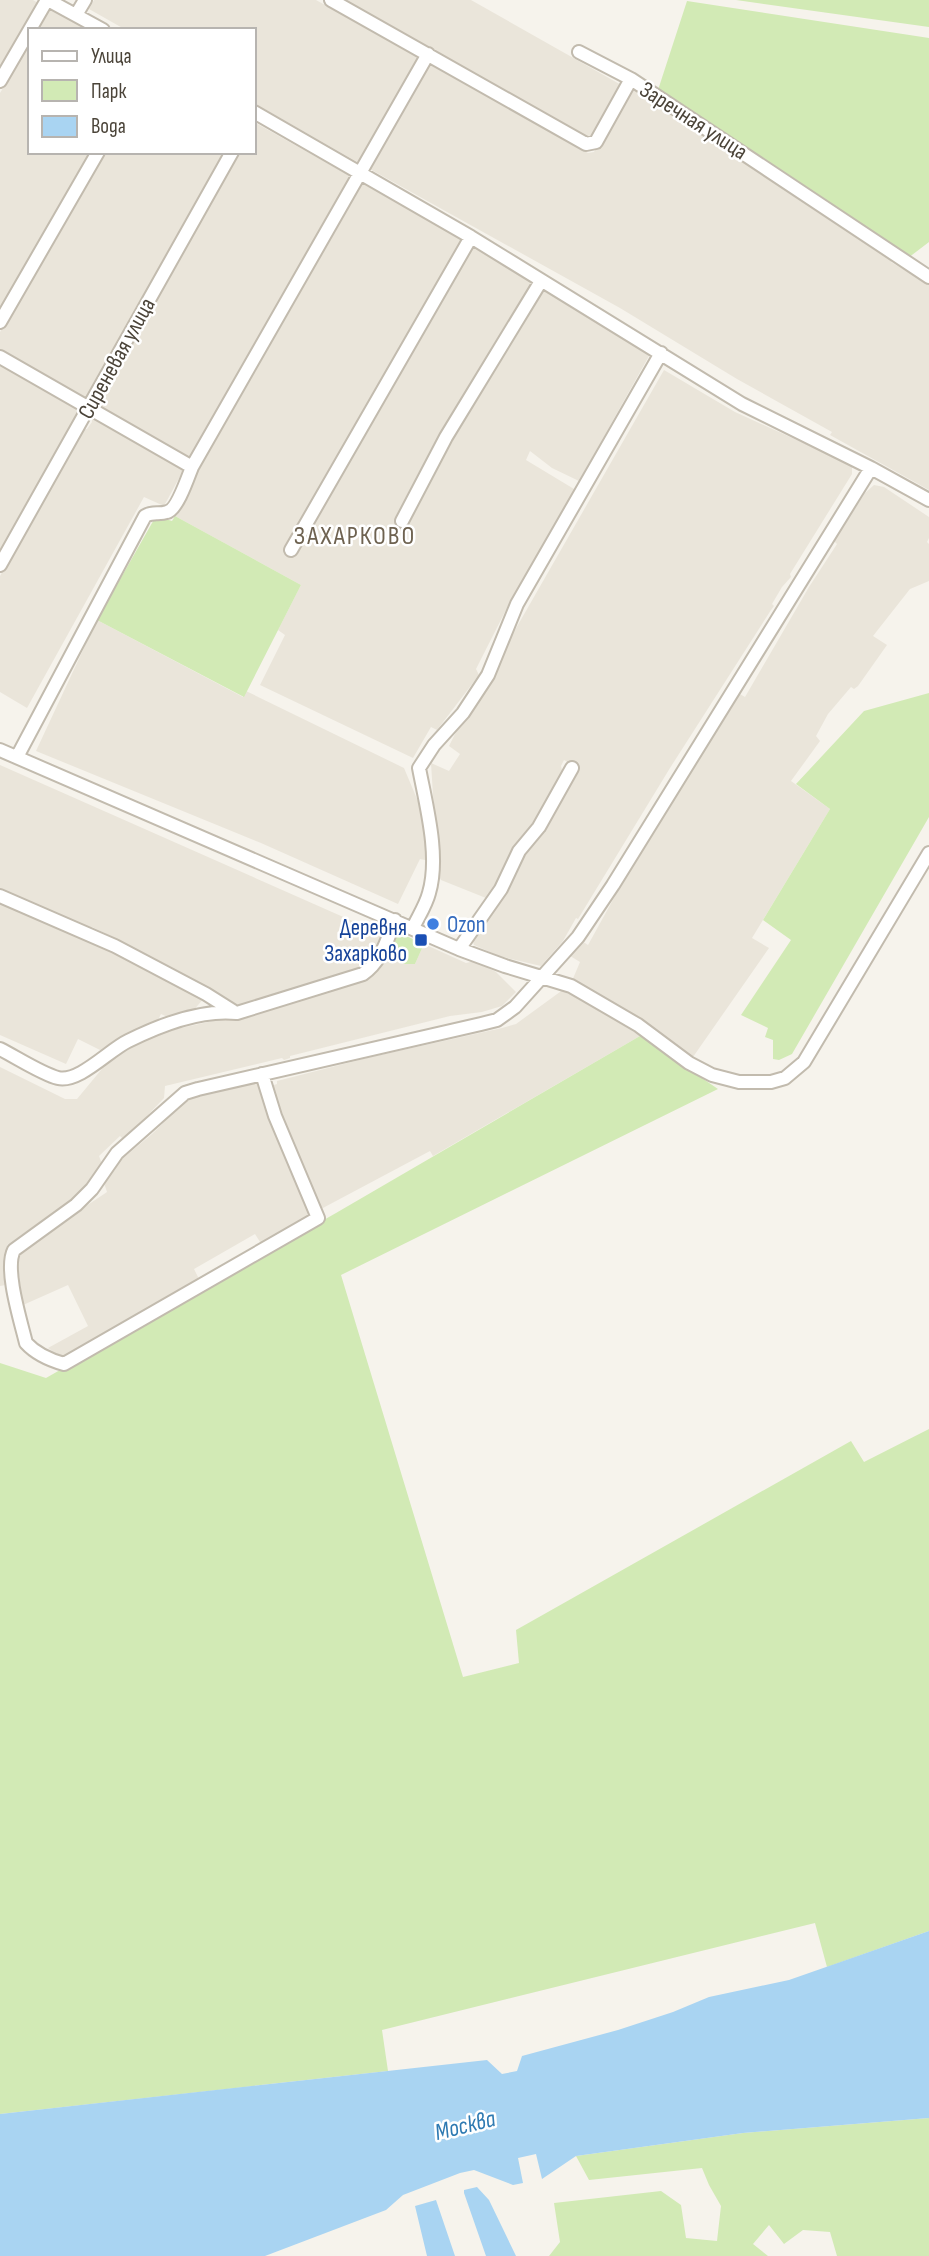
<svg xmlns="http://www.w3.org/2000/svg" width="929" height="2256" viewBox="0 0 929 2256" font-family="'Sofia Sans Condensed',sans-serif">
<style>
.residential{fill:#eae5da}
.green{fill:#d2eab5}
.water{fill:#a9d4f2}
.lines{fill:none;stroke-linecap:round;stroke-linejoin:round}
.minor-casing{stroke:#c2bbae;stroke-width:16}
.minor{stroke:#fff;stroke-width:12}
.shop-dot{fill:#3f7fe0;stroke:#fff;stroke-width:2.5}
.transit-dot{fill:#1a4fb4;stroke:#fff;stroke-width:2.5}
.labels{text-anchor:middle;stroke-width:5;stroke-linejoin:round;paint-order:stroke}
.street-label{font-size:23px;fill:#4b4439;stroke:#fff}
.shop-label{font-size:23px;fill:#366cbe;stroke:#fff;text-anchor:start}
.transit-label{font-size:23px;fill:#164399;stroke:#fff;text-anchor:end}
.water-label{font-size:24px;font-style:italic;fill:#2e7ab2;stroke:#fff}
.quarter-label{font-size:26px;letter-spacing:2px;fill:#6e6250;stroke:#fff}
</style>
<rect width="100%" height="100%" fill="#f6f3ec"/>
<path class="residential" d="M0,0H33L38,3L0,70Z
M94,0H316L421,58L359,163L254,103V30H126L89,9Z
M341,0H471L623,86L593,138L589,140L394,28Z
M50,8L66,18L89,30H38Z
M30,44V152H91L0,309V93Z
M428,62L588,153L594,152L634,87L882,251L892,258L891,262L929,285V490L830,435L832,432L737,379L620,308L368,168Z
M254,122L350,176L190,460L96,406L236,152H254Z
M103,152H226L86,399L0,350V332Z
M358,181L461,238V241L315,498L472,245L533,280L445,434L482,385L486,386L501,356L542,289L636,344L649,356L579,481L552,468L530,451L526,460L574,489V493L512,598L476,669L479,675L437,730L431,727L413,758L260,685L285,635L278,630L301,585L175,516L199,466Z
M0,361L82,408L0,553Z
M664,370L735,412L852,465V474L790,574L791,577L782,587L772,604L774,606L771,610L670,768L578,919L576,918L563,941L541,966L499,956L474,945L472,938L507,891L530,842L578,768L564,760L561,766L563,774L492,896L486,898L441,880L438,875L431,763L449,771L460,754L449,746L455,734L492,680L507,644Z
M91,415L184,469L164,506L144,497L27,708L0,692V576L73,449L81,430L87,429L92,422Z
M874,485L884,487L929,517V538L927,542L929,544V581L910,589L873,636L887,645L858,686L854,689L851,687L828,714L816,736L820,741L791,781L830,809L752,938L769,948L693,1057L635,1018L572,981L580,962L567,954L579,939L588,945L652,829L738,693L745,697L809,587L837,544L834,541L865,493Z
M97,620L243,697L246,691L404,768L425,818V860L420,859L398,904L261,843L36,751Z
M0,765L384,935L376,954L365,969L237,1009L115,944L117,939L92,927L89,932L0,892Z
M0,900L87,937L205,997L192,1012L172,1019L161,1014L157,1022L102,1051L78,1039L66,1064L0,1035Z
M424,944L466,963L475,961L496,972L516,992L502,1006L482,1012L450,1016L290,1056V1058L284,1060L282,1058L165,1086L164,1098L124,1140L120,1136L99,1156L102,1164L80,1194L7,1245L6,1285L0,1286V1067L65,1099H77L106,1064V1060L146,1036L239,1015L377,969L390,958L405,964H415Z
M564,989H567L640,1036L433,1156L430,1151L321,1209L278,1115L268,1087L277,1084V1081L367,1058L502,1028L516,1024Z
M258,1082L313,1217L262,1245L255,1234L194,1269L200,1281L64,1359L48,1348L88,1326L68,1285L23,1305L16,1253L107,1192L104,1183L115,1170L116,1164L152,1134L189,1098Z"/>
<path class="green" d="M735,0H929V27L736,0Z
M687,1L929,38V242L908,258L658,90Z
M156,516L172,521L175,516L301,585L244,697L97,620Z
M929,693V817L792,1054L779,1060L773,1059V1040L765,1037L768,1028L741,1015L791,940L763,920L830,809L796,784L864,711Z
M395,931L424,944L415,964H405L383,954Z
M640,1036L718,1089L341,1275L463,1677L519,1663L516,1630L851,1441L864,1462L929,1429V1931L827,1967L815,1923L382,2030L388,2071L0,2114V1363L46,1378L336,1213Z
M929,2118V2256H837L830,2232L803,2230L784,2244L769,2225L753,2244L768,2256H549L560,2242L554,2203L661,2191L681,2205L686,2238L717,2241L721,2206L709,2185L702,2168L589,2180L576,2156L743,2133Z"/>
<path class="water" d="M929,1931V2118L743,2133L576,2156L542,2179L536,2154L518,2158L523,2183L513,2185L474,2170L460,2173L403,2195L386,2210L265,2256H0V2114L487,2060L502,2074L517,2071L522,2056L618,2030L673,2012L709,1997L789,1980Z
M477,2187L489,2200L516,2256H486L464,2193V2190Z
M436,2200L455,2256H427L415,2206Z"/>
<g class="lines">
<g class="minor-casing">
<path id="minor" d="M48,0L103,30
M331,0L586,144L596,142L631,79L929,277
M76,15L85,0
M579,52L631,79
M0,81L47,0
M254,112L471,237L742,404L871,468L929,500
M0,322L98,152
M0,357L192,467
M402,521L446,437L541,281
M291,550L471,237
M0,565L232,152
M0,750L459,949L505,966L571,986L638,1025L689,1063L712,1075L739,1082H771L785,1078L804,1062L929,853
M17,757L145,516C153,511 159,515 167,512C177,510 188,477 192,467L428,54
M0,896L115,946L206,994L233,1011
M413,928C418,917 426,905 429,893C440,856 426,805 419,768L434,745L463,713L488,675L517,604L661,353
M459,949L501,889L519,851L539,827L572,768
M0,1049C16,1057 42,1074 58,1078C79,1083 109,1050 128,1041C160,1025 201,1009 237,1013L363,974C381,962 387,940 395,920
M262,1074L275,1116L318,1218L64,1364C50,1360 36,1354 26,1343C21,1322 4,1269 14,1250L76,1205L92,1189L117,1153L185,1093L198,1089L481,1024L497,1020L515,1007L578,937L613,885L871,468"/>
</g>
<use href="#minor" class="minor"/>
</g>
<circle class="shop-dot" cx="433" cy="924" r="7"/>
<rect class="transit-dot" x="414" y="933" width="14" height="14" rx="3.5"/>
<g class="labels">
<g class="street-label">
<text transform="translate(694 120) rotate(33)" y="8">Заречная улица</text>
<text transform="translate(116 358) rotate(-61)" y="8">Сиреневая улица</text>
</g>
<g class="shop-label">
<text x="447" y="932">Ozon</text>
</g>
<g class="transit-label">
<text x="407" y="935">Деревня<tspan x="407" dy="26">Захарково</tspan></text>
</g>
<g class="water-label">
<text transform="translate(465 2125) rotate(-14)" y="8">Москва</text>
</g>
<g class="quarter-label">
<text x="355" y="544">ЗАХАРКОВО</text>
</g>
</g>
<rect x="28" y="28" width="228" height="126" fill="#ffffff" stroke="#b7b4b0" stroke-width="2"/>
<rect x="42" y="51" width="35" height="10" fill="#ffffff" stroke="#b7b4b0" stroke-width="2"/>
<text x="91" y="63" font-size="21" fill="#4b4439">Улица</text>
<rect x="42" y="80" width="35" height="21" fill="#d2eab5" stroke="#b7b4b0" stroke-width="2"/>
<text x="91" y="98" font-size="21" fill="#4b4439">Парк</text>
<rect x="42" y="116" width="35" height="21" fill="#a9d4f2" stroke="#b7b4b0" stroke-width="2"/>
<text x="91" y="133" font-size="21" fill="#4b4439">Вода</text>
</svg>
